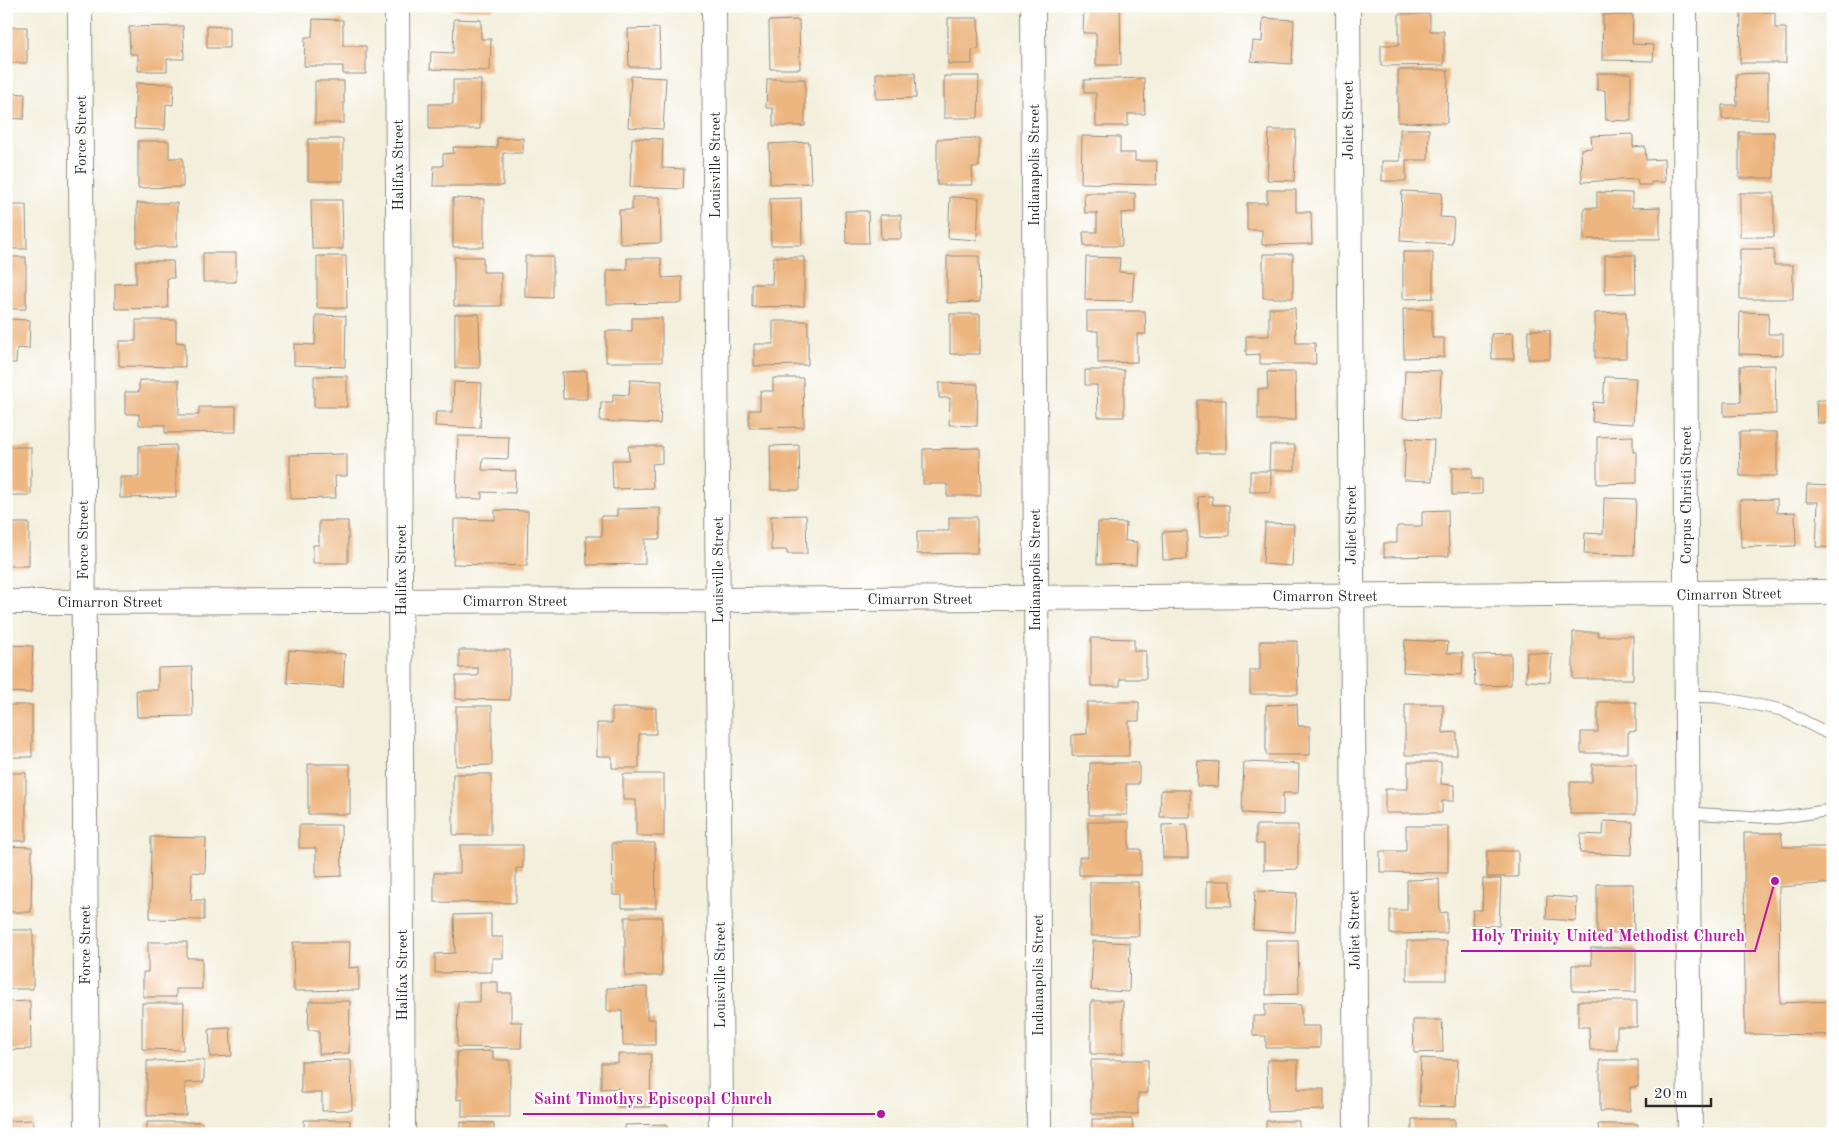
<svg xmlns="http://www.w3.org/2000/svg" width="1839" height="1140" viewBox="0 0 1839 1140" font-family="'Old Standard TT',serif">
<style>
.building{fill:#edb57f}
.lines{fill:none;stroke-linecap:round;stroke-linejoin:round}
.lane-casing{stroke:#8f8d84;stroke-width:13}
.street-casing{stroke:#8f8d84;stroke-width:26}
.lane{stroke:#fff;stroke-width:11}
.street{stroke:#fff;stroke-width:24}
.labels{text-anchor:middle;stroke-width:4;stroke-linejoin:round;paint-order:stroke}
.street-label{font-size:15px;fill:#2b2b2b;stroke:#fff}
.leader{fill:none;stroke:#b5179e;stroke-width:2}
.callout-dot{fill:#b5179e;stroke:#fff;stroke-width:2}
.callout-label{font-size:16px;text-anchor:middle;font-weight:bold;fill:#b5179e;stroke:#fff;stroke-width:4;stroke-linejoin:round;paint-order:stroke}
</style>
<rect width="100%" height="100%" fill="#fff"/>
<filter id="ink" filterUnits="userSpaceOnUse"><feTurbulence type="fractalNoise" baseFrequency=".02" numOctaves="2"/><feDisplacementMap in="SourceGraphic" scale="10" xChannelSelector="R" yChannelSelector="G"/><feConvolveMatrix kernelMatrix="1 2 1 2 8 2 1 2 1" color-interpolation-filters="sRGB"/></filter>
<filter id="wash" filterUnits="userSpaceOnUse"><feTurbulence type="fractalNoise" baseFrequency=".0096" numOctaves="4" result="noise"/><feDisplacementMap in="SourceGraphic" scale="20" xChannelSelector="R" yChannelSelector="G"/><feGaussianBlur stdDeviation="1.12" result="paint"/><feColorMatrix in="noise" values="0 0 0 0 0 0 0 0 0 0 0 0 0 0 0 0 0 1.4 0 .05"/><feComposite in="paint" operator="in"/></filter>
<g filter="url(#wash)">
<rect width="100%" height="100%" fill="#f3efdc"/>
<g id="blocks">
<path class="building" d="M136,6H164V10H136Z
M451,6H493V10H451Z
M941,6H1002V9L941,8Z
M1084,6H1120L1121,65H1096V33H1083Z
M1741,12H1775V28H1786V63H1740Z
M1399,14H1430V31H1444V65L1381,66V45H1399Z
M1603,15H1633L1632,44L1654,45L1653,61L1602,60Z
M948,18H978L979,49L972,50V64H948Z
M1263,18L1294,20L1292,64L1251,61L1253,41L1262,42Z
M313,19L343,20V46H366V74H343V66H304L305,37H312Z
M454,19L481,20V39H491L490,71L430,69L431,52L453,53Z
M799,20L800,69H770L769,21Z
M183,26L184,59H167V71H138V54H130L129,27Z
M207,26L229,27V48H207Z
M6,27H27V63H6Z
M659,28L660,67H629L628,29Z
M1398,70H1448L1447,123L1398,122Z
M876,73H915L916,98L876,99Z
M1597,73H1631V121L1606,120L1605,90H1597Z
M1768,73V119H1722V105H1737L1736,74Z
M631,76L666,78L663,129L628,127Z
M944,76H979L978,118H944Z
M1144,78L1145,114H1128V126H1096V93H1084V80Z
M767,79H805V126H773V108H766Z
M453,80H481L480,129H429V104H453Z
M315,81H344V123H315Z
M136,83L174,84L173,105L166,104L165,130L134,129Z
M6,93L25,94L24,119L6,118Z
M1400,129H1429L1428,160H1406V181H1382V161H1400Z
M1269,130H1296L1294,181L1267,180Z
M1739,132H1774V178H1739Z
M1633,134V147L1645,146L1646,160L1664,159L1665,182H1651V185H1638L1637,179L1582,182L1581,149L1592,148L1591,136Z
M1082,136L1120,137V153H1135V161H1157L1156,185L1081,183Z
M497,138H523V153H503V186H433L434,166H443V154L454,153L453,147L497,148Z
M632,138L663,139L662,168L684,169L683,189L630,187Z
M979,138V167H972L973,185H937V139Z
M308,139H343V181H308Z
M138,141H169V158H183V187L138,188Z
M809,142L811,183L770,184L769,144Z
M1267,190H1296V212H1311L1312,244L1262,245V230H1247V203H1267Z
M1402,191L1442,193L1440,217L1454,218L1452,244L1400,241Z
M1597,192L1632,193V208L1660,207V239H1584V208H1597Z
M1084,193H1135V212L1121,213L1122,246H1084L1083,232H1097V213H1085Z
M1740,193H1774V237H1740Z
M632,197H660L661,243L620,244L619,210H632Z
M950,197L979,198L977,240L948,238Z
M453,198L484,199V247H453Z
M801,198L802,245H771L770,199Z
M311,200H342L343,249H312Z
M137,203H177V247H137Z
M6,205H26L27,249H6Z
M845,211H868L869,243H846Z
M880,215H901V239H881Z
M1740,249H1774V265H1793V299H1740Z
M1403,252H1433V298L1403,299Z
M203,253H236V282H203Z
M1263,254H1293V298H1263Z
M1605,255H1635L1636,293L1605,294Z
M317,256H346L347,308H317Z
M525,256H553V298L525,297Z
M947,256H979L980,302L947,303Z
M6,257H26V309H6Z
M454,257H483V272H501V306H454Z
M773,257H804V306L752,307V284H772Z
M1086,257L1120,258L1119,272L1134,273L1132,301L1085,300Z
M627,258H661L662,278L682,277V303L607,304V270H627Z
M136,261H173L174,278H167L168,308L115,309V284L136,283Z
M1269,308H1295L1296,343H1315L1316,364H1260V354L1246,355V336H1269Z
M1403,309H1432V338H1444V357L1404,358Z
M1087,311H1145L1146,334H1137V362L1098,363V331H1087Z
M1626,312V358H1595V313Z
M1740,312L1769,313L1768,334H1783V355L1739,354Z
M455,314H479L480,368H455Z
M950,314H980V354H950Z
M316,315L346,316L345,367L294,365V344L315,345Z
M632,318H662V362H606V331H632Z
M6,319L30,320L29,349L17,348L16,363H6Z
M136,320H176V342L185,343V367L119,366V341H136Z
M773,321H808V365L754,366V344H773Z
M1528,330H1550V359H1528Z
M1513,333L1514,359H1492L1491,334Z
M1775,365L1776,414L1724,416V402H1741L1740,366Z
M1085,370H1124V417H1098L1097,385H1085Z
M1405,370L1441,371L1439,419L1403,418Z
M587,371V399H563L562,372Z
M1267,372H1295L1296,420H1258V389H1268Z
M314,376H347V407H314Z
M1605,377L1636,378L1633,424L1592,422L1593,402L1603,403Z
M773,378H803L804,427L749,428V410H760V391H773Z
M139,380H179V415H199V407H236V432L165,433V425H139V414H125V392H139Z
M630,380L662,381L660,424L600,421L601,402H613V394L629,395Z
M454,382L482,383L480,428L435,426L436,412H453Z
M939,383L978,384L977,426L949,425L950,398H939Z
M1197,400H1226V453H1197Z
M1816,400H1833V423H1817Z
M1739,432H1777V476H1740Z
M458,436L509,437L508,459L483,458L482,470L516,471L515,493L482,492V499L456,498Z
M1633,436V452H1637V483L1597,484V437Z
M1406,438L1434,440L1432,481L1404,480Z
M176,445V497L120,498V477H139V446Z
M799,445L800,490H771L770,446Z
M1270,445H1295V470H1271V492H1250V471H1269Z
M628,446H662V463L652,464L653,488L613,489L612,460H629Z
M6,447H31V495H6Z
M980,448L981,496H947V484H923V449Z
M347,454V476H335L336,498L290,499V455Z
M1452,468H1472V479H1482V494L1452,495Z
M1807,485L1833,486V548L1816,547L1818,502H1806Z
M1212,496L1213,505H1229V536L1200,537L1198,497Z
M1604,498L1636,499L1634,555L1584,554L1585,533L1603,534Z
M1777,499V513L1795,512L1796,546L1741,547L1740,500Z
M660,508V539H645V564L587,565L586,536H602L601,516H617V509Z
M495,510L528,511L527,566L453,564L454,519L495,520Z
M1448,510L1449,556L1384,557V543H1397V526H1422V511Z
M806,515L807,554H787V550H771V516Z
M949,517H977V553L917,554V531H949Z
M319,521H348V563H313V545H319Z
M1098,522L1126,523L1125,541L1137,542L1136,565L1097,564Z
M6,523H29V566H6Z
M1265,523L1294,524L1292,566L1263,564Z
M1187,531V559L1163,560L1162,532Z
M1573,632H1598V636H1633V679H1573Z
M1091,638L1134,639V651H1146V679H1120V686H1091Z
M1405,640L1448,642L1447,653H1463L1462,675L1403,672Z
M1260,641H1297L1298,694H1250V670H1260Z
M6,645L33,646L31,693L6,692Z
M289,650L345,654L343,687L287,683Z
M459,650H510V700L456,699V676H478V668H459Z
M1527,652L1552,654L1550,682L1526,681Z
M1511,654V685L1475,686L1474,655Z
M192,667L193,716L137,717L136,690H158V668Z
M1087,702H1139V721H1129V756H1072V735L1087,734Z
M1598,702H1636V731L1628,732V753H1581V732H1598Z
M1297,704L1298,726H1310V755H1266V705Z
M1405,704H1443V733L1457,732V755H1405Z
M6,705H32V757H6Z
M456,706H492V765L456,766Z
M612,708H656V734H639V768H612V756H597V723H612Z
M1198,761L1219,762L1218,787L1197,786Z
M1244,762L1299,764L1298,793H1283V815L1242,813Z
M1408,762H1441V784L1454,785V801H1442V813H1385V789H1408Z
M1090,763H1139V784H1126L1127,815H1089Z
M308,764H350V814H308Z
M1592,764H1636V814H1570V782H1592Z
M6,773H26V841H6Z
M453,774H491V835H453Z
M623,774H664V836H636V800H623Z
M1161,790H1190V817H1160Z
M1604,821L1633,822L1632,855L1580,853L1581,834L1603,835Z
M1088,822H1129V849H1141V875H1079V857H1088Z
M1187,824L1188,858H1163L1162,825Z
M299,825H341L342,876L316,877V848H299Z
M1256,825H1298V869L1264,870V844H1256Z
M1406,826H1448V873L1380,872V851H1406Z
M1744,833H1781L1783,847H1833V883L1779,887L1780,1003L1833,1001V1035L1745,1034Z
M151,837L206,838L205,873L192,872L191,900H204V920L150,919Z
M612,843H655L656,908H622V895H613Z
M460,845H523V868H516V903L434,902V873H460Z
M6,846L32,847L31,912H6Z
M1487,851H1518V877H1487Z
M1439,879L1440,913L1447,912V933L1390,934V910H1407V880Z
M1483,879H1501L1499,926L1472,925L1473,910H1482Z
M1207,881H1231L1232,906H1207Z
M1090,882H1138L1139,936H1091Z
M1597,884H1633L1634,933H1597Z
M1255,891L1297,893L1295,932L1253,930Z
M1547,896L1577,898L1576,921L1546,919Z
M491,914V937H503V958H492V972L435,973V954L455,953L454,915Z
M625,917H662V976H625Z
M6,930H33V989H6Z
M1266,940H1298L1299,994L1266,995Z
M1093,941L1130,943L1129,992L1091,990Z
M1407,941H1447V980H1407Z
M148,942H187V958H202V989H176V997H143V972H148Z
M293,942H350L349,968L359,967V990L294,991Z
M1591,948H1636V992L1572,991V965H1592Z
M480,982H498V993H511V1022H522L521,1048L457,1047L458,1002H480Z
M647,987V1019H655V1045H623L622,1011H607V988Z
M30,1001L31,1049L6,1050V1002Z
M309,1001H350L349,1053L319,1054V1030H308Z
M1091,1001H1123V1054H1091Z
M1578,1001H1637V1027H1617V1050H1590L1589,1027H1578Z
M142,1003H184L183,1050L142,1049Z
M1265,1004L1301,1005V1026H1320V1048H1266V1036H1253V1016H1265Z
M1413,1020H1442L1443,1052L1414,1053Z
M230,1028L232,1056L210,1057L209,1029Z
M493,1051V1060H510V1117H462V1099L457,1100V1052Z
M618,1054H651L650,1107H618V1088L601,1089V1063H618Z
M1421,1058L1458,1060L1456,1107L1419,1106Z
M204,1060V1082L185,1083L186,1115L147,1116V1061Z
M351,1060L352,1110L322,1111V1093H301V1061Z
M1091,1060H1148V1093H1138V1114H1091Z
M1267,1060H1298V1089H1324V1110L1268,1112Z
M1600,1060H1638V1087H1630V1111H1600Z
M1092,1119H1132L1133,1134H1092Z
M1412,1119H1455V1134H1412Z
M33,1120V1134H6V1121Z
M304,1120H350V1134H304Z
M1266,1121H1299V1134H1266Z
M147,1122H202V1134H147Z
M461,1122L494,1123V1134H461Z
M667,1124V1134H625V1125Z
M1598,1124H1638V1134H1599Z"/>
</g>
</g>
<g filter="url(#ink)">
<use href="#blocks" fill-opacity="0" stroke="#8f8d84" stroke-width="1"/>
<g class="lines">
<g class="lane-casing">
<path id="lane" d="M1687,696L1718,697L1782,710L1833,736
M1687,813L1777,818L1831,810L1833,804"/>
</g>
<g class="street-casing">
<path id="street" d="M80,6L87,1134
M397,6L403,1134
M714,6L721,1134
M1033,6L1039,1134
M1348,6L1356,1134
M1685,6L1686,594L1690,1134
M6,602L719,600L1833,592"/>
</g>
<use href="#lane" class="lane"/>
<use href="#street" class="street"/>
</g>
</g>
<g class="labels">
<g class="street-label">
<text transform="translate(1348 120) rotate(-90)" y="5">Joliet Street</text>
<text transform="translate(81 135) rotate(-90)" y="5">Force Street</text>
<text transform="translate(398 165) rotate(-90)" y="5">Halifax Street</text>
<text transform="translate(715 165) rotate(-90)" y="5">Louisville Street</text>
<text transform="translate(1034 165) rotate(-90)" y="5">Indianapolis Street</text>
<text transform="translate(1686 495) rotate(-90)" y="5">Corpus Christi Street</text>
<text transform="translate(1351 525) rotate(-90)" y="5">Joliet Street</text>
<text transform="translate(83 540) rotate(-90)" y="5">Force Street</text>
<text transform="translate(401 570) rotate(-90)" y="5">Halifax Street</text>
<text transform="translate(718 570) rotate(-90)" y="5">Louisville Street</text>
<text transform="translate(1035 570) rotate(-90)" y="5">Indianapolis Street</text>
<text transform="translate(1729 594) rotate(-1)" y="5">Cimarron Street</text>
<text x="1325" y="601">Cimarron Street</text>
<text x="920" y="604">Cimarron Street</text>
<text x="515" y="606">Cimarron Street</text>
<text x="110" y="607">Cimarron Street</text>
<text transform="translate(1354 930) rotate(-91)" y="5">Joliet Street</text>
<text transform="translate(85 945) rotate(-90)" y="5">Force Street</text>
<text transform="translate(402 975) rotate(-90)" y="5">Halifax Street</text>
<text transform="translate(720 975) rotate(-90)" y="5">Louisville Street</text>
<text transform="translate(1038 975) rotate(-90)" y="5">Indianapolis Street</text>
</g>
</g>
<path class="leader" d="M1775 881L1755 951H1461M881 1114L782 1114H523"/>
<g class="callout-dot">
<circle cx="1775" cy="881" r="5"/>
<circle cx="881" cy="1114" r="5"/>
</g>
<g class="callout-label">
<text x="1608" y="941">Holy Trinity United Methodist Church</text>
<text x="653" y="1104">Saint Timothys Episcopal Church</text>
</g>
<rect width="1839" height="1140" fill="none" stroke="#fff" stroke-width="25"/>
<path d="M1646 1098v8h65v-8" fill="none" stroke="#2b2b2b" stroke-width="2.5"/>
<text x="1654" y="1098" font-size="15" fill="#2b2b2b" stroke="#ffffff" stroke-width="4" paint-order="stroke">20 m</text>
</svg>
